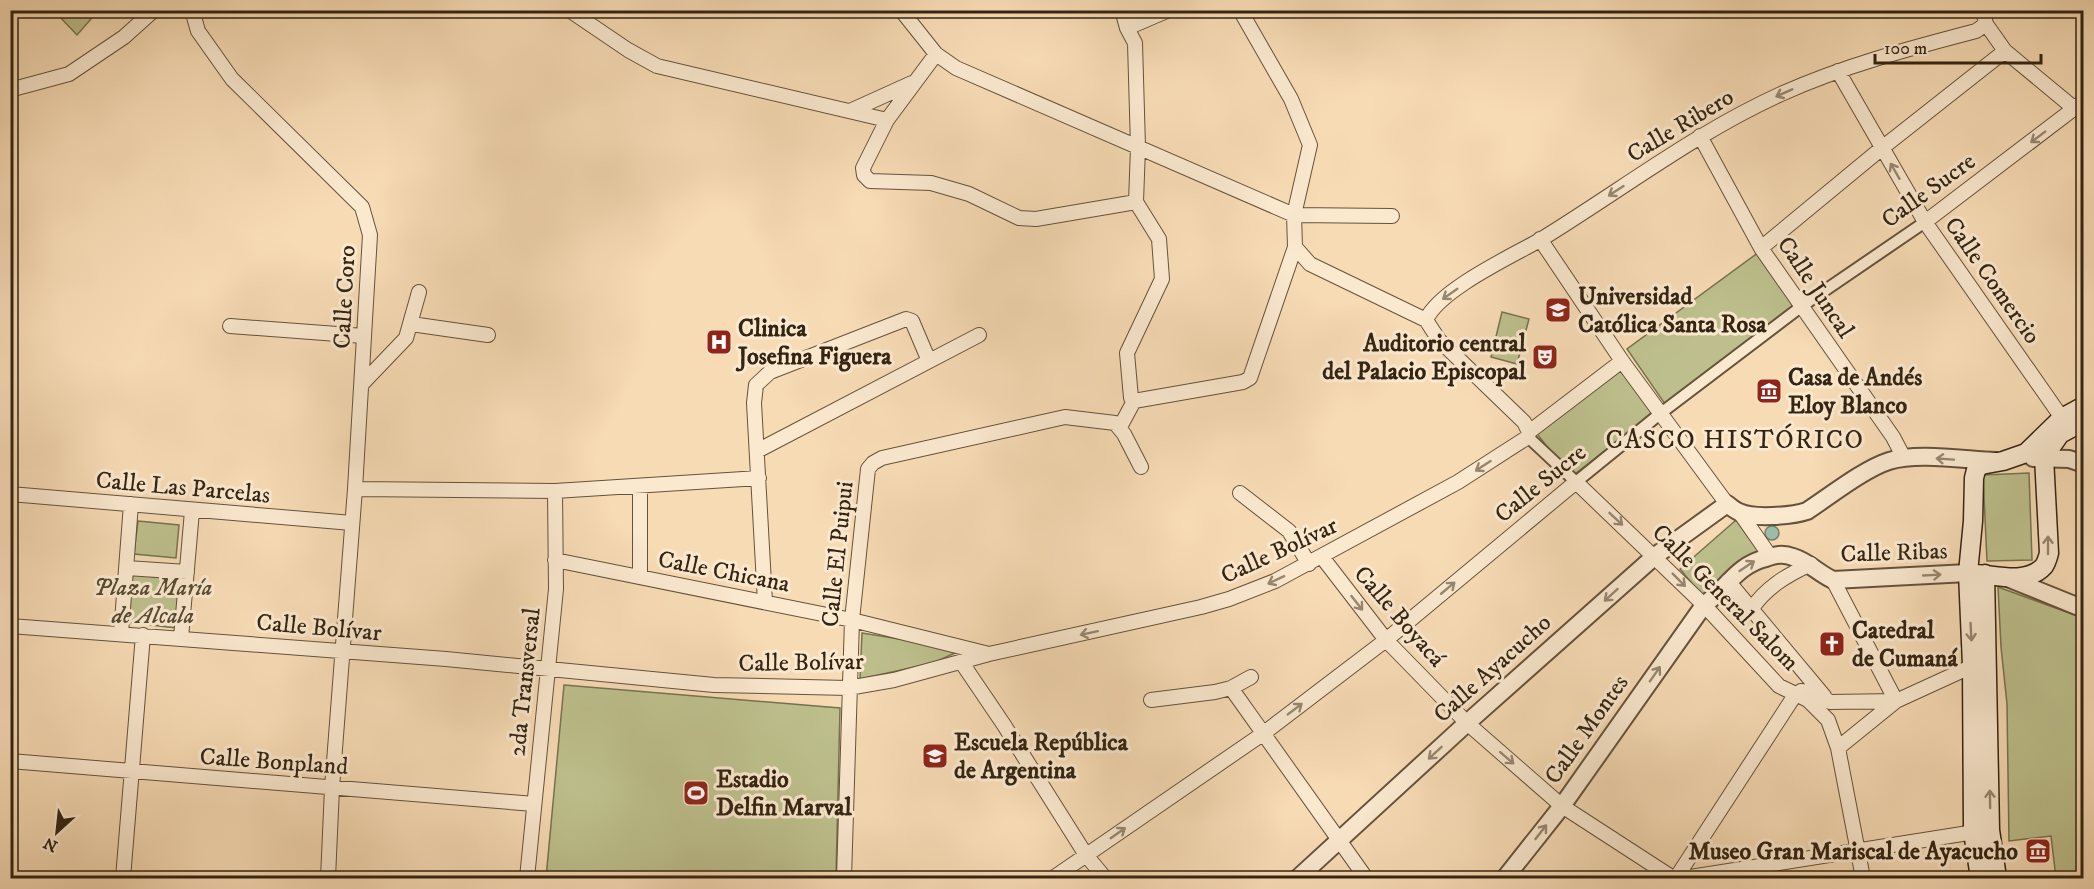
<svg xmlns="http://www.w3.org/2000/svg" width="2094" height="889" viewBox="0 0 2094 889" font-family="'IM FELL DW Pica',serif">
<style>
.green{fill:#bdc08d;stroke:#787250;stroke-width:1.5}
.water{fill:#9ebbaa;stroke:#747f6d;stroke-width:1.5}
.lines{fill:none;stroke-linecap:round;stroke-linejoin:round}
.pedestrian-casing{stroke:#65523b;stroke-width:14}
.minor-casing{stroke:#65523b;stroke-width:16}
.tertiary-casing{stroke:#65523b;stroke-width:20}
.secondary-casing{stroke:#342412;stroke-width:21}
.pedestrian{stroke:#fae8cf;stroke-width:10}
.minor{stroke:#fae8cf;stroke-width:14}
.tertiary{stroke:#fae8cf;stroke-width:16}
.secondary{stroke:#fae8cf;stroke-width:18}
.oneway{stroke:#978670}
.labels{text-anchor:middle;stroke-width:6;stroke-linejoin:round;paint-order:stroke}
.street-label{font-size:24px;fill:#342412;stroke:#fae8cf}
.poi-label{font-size:24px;font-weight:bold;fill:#342412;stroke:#fae8cf;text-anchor:start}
.park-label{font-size:24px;font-style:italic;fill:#564b31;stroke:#fae8cf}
.neighbourhood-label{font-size:26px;letter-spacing:1.5px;fill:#342412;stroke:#fae8cf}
</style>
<rect width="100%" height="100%" fill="#f7dbb5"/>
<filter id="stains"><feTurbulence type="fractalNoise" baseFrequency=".00333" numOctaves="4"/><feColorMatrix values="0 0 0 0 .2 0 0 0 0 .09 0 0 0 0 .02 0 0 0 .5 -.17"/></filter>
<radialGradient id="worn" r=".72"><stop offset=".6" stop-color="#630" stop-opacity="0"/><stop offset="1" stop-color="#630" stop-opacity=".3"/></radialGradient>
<path class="green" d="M62,11V10L98,11L77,35L58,15Z
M1759,252L1794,307L1665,404L1627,349Z
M1502,312L1529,319L1517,364L1491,357Z
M1620,368L1655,412L1571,477L1534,430Z
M2029,473L2032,560L1987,561L1983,475Z
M1736,520L1762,556L1708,603L1680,569Z
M138,521L179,525L176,558L134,554Z
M131,574L180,580L175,628L126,622Z
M1998,587L2083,618V878H2056L2051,836L2009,841L2007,704L2001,647Z
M862,633L955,648V653L933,663L860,679Z
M564,685L840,708L836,878H546Z"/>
<path class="water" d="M1765 533a7 7 0 1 1 14 0a7 7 0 1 1-14 0Z"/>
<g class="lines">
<g class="pedestrian-casing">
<path id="pedestrian" d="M1528,437L1576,482L1661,413L1802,306L1925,222"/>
</g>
<g class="minor-casing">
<path id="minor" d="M192,10L198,31L232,79L362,207L370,235L355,489L332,788L328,878
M569,10L628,50L657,66L887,120
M901,10L936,54L956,68L1294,215L1392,216
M1983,10L1986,24L2005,51L2075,109
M1127,28L1169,10
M936,54L887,120L863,168L864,175L870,181L931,183L969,194L1019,218L1036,219L1136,202
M1838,71L1925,222L2062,418
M17,88L69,74L124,37L154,10
M850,111L912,83
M1700,136L1761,248L1893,437L1904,458
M1925,222L2084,101
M1540,239L1622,361L1727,504
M1295,247L1310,264L1426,320L1439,340L1524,422L1529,432
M1761,248L1882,148L2005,51
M1426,320C1439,290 1510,257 1540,240C1620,191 1695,133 1781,94C1843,66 1911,48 1976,31L1986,24
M411,324L488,335
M230,326L364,336
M361,385L406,338L419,292
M1134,401L1243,382L1250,378L1295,247L1294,215L1310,145L1291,99L1240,10
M1120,427L1134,401L1131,398L1127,353L1162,279L1159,239L1136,202L1138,147L1135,43L1127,28L1122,10
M757,451L979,335
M355,489L555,491L759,478
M1240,493L1289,531L1309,564
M10,494L352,523
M1740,513L1770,556
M1322,557L1386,640L1467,723L1562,806L1673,878
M555,560L852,620L989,654
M127,568L187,572
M640,577V486
M1728,581L1824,696
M765,602L754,403L756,385L770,372L906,319L912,321L929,361
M1751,610C1765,588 1787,575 1811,564
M10,626L446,659L714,685L848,688L894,680L989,654L1201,607L1229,599L1275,581L1458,482L1528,437L1529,432L1622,361
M121,634L131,504
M181,638L192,511
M962,663L1004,725L1086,855L1105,878
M1231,688L1366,878
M1151,700L1215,692L1231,688L1251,677
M1838,748L1896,701L1979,663
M10,761L534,804
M123,878L143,635
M527,878L556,589L555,491
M844,878L852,620L868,469L873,463L882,458L1065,417L1115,423L1124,434L1141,467
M1053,878L1264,733L1386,640L1576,482L1704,605L1779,686L1808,700L1828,720L1838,748L1863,878
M1676,878L1795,695L1801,691L1816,693L1830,702L1896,701L1833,580
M1684,878L1981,831"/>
</g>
<g class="tertiary-casing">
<path id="tertiary" d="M2033,458L2069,459L2084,464
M2010,579L2084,609
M1298,878L1467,723L1655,556L1727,504C1730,506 1734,510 1739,512C1753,519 1792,516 1807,511C1830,496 1864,469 1889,461C1917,452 1966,460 1996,461
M1505,878L1562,806L1704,605C1727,588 1737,565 1766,558C1775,555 1783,553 1793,557C1809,562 1818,573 1833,580L1968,573"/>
</g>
<g class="secondary-casing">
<path id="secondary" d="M1976,574C1997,575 2027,585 2044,566C2046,563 2048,557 2049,553L2044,457L2060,434L2084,421
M1985,574L1990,830L1997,878
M1980,878L1973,832L1972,665L1968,573L1973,521L1974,478L1976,470L1981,465L2003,461L2026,453L2062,418L2084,406"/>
</g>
<use href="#pedestrian" class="pedestrian"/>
<use href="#minor" class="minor"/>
<use href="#tertiary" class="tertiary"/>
<use href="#secondary" class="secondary"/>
</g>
<defs><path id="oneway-shaft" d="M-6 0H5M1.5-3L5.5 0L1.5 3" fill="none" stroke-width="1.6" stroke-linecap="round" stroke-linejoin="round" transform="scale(1.5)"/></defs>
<g class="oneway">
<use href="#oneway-shaft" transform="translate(1784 93) rotate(156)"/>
<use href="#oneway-shaft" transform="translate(2038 137) rotate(143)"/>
<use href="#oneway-shaft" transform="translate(1895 171) rotate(-120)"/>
<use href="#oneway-shaft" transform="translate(1616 191) rotate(147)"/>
<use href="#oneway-shaft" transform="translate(1450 294) rotate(145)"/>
<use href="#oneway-shaft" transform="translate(1945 459) rotate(-176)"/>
<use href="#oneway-shaft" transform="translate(1483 466) rotate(147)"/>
<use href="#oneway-shaft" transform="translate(1616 519) rotate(43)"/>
<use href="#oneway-shaft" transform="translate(2048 545) rotate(-90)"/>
<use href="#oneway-shaft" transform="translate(1747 566) rotate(-34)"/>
<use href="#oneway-shaft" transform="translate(1932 575) rotate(-3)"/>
<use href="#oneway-shaft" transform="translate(1276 580) rotate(155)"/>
<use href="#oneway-shaft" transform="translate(1679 580) rotate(45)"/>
<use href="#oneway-shaft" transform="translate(1448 588) rotate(-40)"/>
<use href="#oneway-shaft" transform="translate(1611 595) rotate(138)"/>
<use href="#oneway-shaft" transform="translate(1357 603) rotate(52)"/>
<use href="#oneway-shaft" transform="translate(1971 632) rotate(87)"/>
<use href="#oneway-shaft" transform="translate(1089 633) rotate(168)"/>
<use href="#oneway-shaft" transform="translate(1655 674) rotate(-55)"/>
<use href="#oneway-shaft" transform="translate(1295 709) rotate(-37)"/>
<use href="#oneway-shaft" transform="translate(1435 753) rotate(137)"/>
<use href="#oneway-shaft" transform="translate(1507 758) rotate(41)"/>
<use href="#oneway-shaft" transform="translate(1990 799) rotate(-91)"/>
<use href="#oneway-shaft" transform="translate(1541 832) rotate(-52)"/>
<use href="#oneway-shaft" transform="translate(1118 833) rotate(-35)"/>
</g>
<defs>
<g id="university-square" transform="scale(1.35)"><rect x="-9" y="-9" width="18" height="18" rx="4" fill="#8f2418" stroke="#fae8cf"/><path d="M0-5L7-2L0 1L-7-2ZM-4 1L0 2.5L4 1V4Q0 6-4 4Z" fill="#fff"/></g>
<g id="hospital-square" transform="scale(1.35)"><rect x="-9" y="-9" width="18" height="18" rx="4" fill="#8f2418" stroke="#fae8cf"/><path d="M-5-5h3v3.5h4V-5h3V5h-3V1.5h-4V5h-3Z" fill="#fff"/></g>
<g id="theatre-square" transform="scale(1.35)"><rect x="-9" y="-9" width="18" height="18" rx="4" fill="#8f2418" stroke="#fae8cf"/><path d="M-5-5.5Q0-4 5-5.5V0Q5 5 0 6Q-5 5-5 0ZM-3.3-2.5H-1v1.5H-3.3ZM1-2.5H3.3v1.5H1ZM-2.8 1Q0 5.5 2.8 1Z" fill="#fff"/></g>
<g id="museum-square" transform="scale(1.35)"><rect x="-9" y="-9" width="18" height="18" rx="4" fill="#8f2418" stroke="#fae8cf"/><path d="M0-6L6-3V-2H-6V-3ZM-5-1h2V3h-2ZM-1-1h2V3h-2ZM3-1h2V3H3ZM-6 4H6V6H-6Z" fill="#fff"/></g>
<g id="church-square" transform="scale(1.35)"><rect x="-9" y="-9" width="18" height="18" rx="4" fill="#8f2418" stroke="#fae8cf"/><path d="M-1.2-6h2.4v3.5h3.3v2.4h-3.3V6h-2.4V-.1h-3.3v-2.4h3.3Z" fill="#fff"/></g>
<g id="school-square" transform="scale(1.35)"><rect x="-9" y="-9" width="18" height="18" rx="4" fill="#8f2418" stroke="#fae8cf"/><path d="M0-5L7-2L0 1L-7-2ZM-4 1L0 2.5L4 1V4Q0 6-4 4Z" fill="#fff"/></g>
<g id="stadium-square" transform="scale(1.35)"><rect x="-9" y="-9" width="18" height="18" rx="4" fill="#8f2418" stroke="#fae8cf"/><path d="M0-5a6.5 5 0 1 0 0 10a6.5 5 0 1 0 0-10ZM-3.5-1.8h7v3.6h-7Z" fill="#fff"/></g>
</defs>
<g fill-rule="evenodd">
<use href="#university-square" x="1558" y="310"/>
<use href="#hospital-square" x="719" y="342"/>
<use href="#theatre-square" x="1545" y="357"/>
<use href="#museum-square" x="1769" y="391"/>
<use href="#church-square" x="1832" y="644"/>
<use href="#school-square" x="935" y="756"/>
<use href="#stadium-square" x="696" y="793"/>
<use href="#museum-square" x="2038" y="851"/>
</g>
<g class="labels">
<g class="street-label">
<text transform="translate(1680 125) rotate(-31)" y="8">Calle Ribero</text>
<text transform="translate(1928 190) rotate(-36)" y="8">Calle Sucre</text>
<text transform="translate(1993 280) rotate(55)" y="8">Calle Comercio</text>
<text transform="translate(1816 287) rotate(56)" y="8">Calle Juncal</text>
<text transform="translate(344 297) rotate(-87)" y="8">Calle Coro</text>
<text transform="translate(1540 483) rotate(-39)" y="8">Calle Sucre</text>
<text transform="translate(183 487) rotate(5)" y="8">Calle Las Parcelas</text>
<text transform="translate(1279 550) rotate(-25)" y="8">Calle Bolívar</text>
<text transform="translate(1894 552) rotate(-2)" y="8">Calle Ribas</text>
<text transform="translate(837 554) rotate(-84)" y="8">Calle El Puipui</text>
<text transform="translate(724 571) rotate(11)" y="8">Calle Chicana</text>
<text transform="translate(1726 597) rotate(45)" y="8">Calle General Salom</text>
<text transform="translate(1400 616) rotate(49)" y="8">Calle Boyacá</text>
<text transform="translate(319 627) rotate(5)" y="8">Calle Bolívar</text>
<text transform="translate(801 662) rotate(-1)" y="8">Calle Bolívar</text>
<text transform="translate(1492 668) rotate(-42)" y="8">Calle Ayacucho</text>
<text transform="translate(524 682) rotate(-84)" y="8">2da Transversal</text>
<text transform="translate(1586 729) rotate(-55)" y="8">Calle Montes</text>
<text transform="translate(274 761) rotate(4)" y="8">Calle Bonpland</text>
</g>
<g class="poi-label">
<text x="1578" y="304">Universidad<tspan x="1578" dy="28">Católica Santa Rosa</tspan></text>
<text x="738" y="336">Clinica<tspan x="738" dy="28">Josefina Figuera</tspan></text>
<text x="1526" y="351" text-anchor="end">Auditorio central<tspan x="1526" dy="28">del Palacio Episcopal</tspan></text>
<text x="1788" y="385">Casa de Andés<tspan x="1788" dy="28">Eloy Blanco</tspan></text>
<text x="1852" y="638">Catedral<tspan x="1852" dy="28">de Cumaná</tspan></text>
<text x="954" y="750">Escuela República<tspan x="954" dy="28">de Argentina</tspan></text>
<text x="716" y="787">Estadio<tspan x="716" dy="28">Delfin Marval</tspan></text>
<text x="2018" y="859" text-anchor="end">Museo Gran Mariscal de Ayacucho</text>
</g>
<g class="park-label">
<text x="153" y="595">Plaza María<tspan x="153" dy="28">de Alcala</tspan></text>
</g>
<g class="neighbourhood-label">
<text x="1735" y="448">CASCO HISTÓRICO</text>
</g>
</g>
<rect width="2094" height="889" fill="none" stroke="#f7dbb5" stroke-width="36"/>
<rect x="12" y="12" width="2070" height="865" fill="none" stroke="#342412" stroke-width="3"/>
<rect x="18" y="18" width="2058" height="853" fill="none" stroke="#342412" stroke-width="1.5"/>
<g transform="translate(57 832) rotate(207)" stroke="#fae8cf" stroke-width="4.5" paint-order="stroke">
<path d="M0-4.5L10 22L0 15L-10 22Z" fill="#342412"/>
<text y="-9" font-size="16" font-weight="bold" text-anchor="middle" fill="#342412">N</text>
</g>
<path d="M1875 54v9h166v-9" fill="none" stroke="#342412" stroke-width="3"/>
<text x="1884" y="54" font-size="18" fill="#342412" stroke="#fae8cf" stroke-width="4.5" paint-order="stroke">100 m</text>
<rect width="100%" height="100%" filter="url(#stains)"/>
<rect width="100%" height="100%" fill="url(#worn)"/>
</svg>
